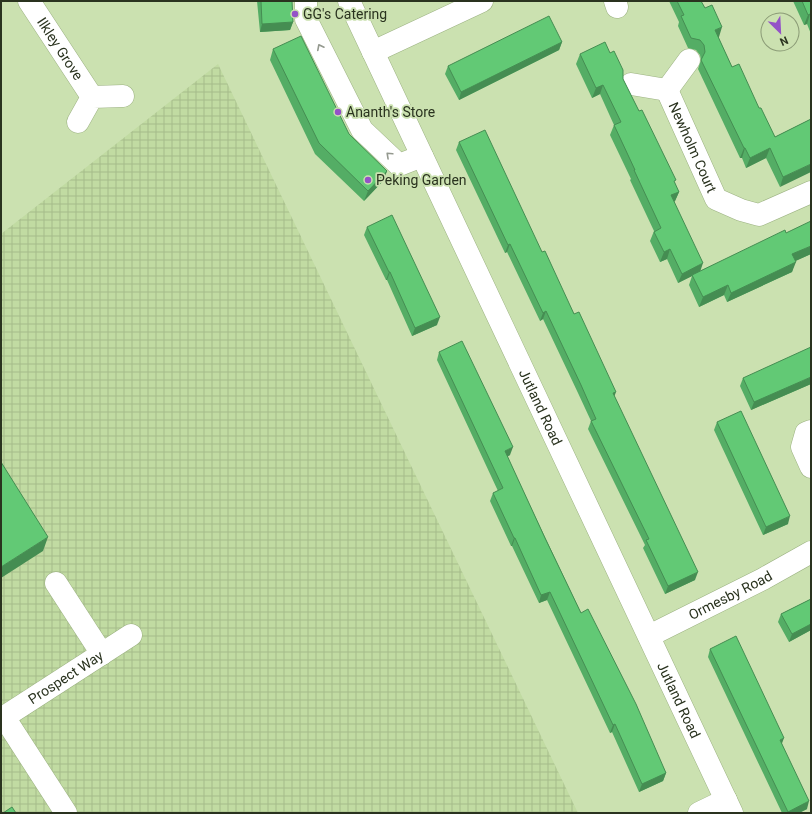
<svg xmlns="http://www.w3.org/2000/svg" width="812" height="814" viewBox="0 0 812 814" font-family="Roboto,sans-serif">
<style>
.industrial{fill:url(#industrial-grid)}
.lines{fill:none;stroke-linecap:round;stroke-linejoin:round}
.minor-casing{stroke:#9cb282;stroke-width:23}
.minor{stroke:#fff;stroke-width:22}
.wall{fill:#54ad65}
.shaded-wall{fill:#458d52}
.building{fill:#62c975;stroke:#458d52}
.oneway{stroke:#94998f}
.poi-dot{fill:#9452c7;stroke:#cbe1b0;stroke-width:1.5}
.labels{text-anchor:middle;stroke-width:3.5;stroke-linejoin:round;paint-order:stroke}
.poi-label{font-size:14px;fill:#2a331f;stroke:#cbe1b0;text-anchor:start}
.street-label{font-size:14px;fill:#2a331f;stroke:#cbe1b0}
</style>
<defs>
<pattern id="industrial-grid" width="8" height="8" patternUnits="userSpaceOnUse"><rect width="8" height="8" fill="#c1dba2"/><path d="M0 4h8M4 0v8" fill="none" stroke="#a6bc8b"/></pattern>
</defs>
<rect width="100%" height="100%" fill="#cbe1b0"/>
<path class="industrial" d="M218,64L578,813H1V234Z"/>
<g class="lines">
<g class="minor-casing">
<g id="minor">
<path id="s1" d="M29,1L92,97"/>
<path d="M306,1V19L362,130L399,165L422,156"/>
<path id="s2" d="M349,1L732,813"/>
<path d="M615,1L617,7"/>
<path d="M373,52L482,1"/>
<path d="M631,84L667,90L689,60"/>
<path id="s3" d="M667,90L716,199L741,210L759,215L811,192"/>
<path d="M78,122L92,97L123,96"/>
<path d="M811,431L806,433L802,447L811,467"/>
<path d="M56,583L102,654"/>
<path id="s4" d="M649,636L763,579L811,552"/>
<path d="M4,717L66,813"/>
<path id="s5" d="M1,719L131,635"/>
<path d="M699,813L726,800"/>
</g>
</g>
<use href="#minor" class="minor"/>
</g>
<path class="wall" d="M257,1H292L293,22L290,30L260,32Z
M669,1H701L719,37H718L732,67L759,108L775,137L811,119L780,187L766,158L746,168L742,158H740L698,69L701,60L700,55L696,50L688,48L678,26L679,22Z
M793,1H811V34L807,24L804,25Z
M562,42L559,50L459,100L445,74L448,66Z
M273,49L349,134L387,171L383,181L364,201L315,154L270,60Z
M580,54L623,79L679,192L675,201L674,202L700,271L786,233L811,254L795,261L792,272L727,302L724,295L699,307L689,285L692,276L678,283L667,259L660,262L650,241L654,231L630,180L631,179L610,135L614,125L600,94L592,98L576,64Z
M459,142L542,252L574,314L614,397L695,580L665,594L643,548L645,545L588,429L591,421L578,393L543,319L540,321L507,252L505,253L456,150Z
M367,227L437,325L412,336L387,280H386L364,235Z
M439,352L510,455L507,457L581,613L666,773L663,781L639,792L612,732L610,733L547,600L539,603L512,546H511L490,501L493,493L498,491L437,360Z
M743,378L811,384L751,410L740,386Z
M717,422L788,524L763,535L714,430Z
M811,599V630L789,642L778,622L781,614Z
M710,649L782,744L807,809L799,813H782L708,657Z"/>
<path class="shaded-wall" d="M810,14L807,24L804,25L808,15Z
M293,22L290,30L260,32L262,24Z
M722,27L719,37L712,40L715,30Z
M562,42L559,50L459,100L461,92Z
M603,85L600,94L592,98L596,88Z
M744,148H745L742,158H740Z
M770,148L766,158L746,168L750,158Z
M811,164V172L780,187L783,177Z
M387,171L383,181L364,201L368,191Z
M679,192L675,201L668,205L671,195Z
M510,244L507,252L505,253L508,245Z
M811,246V254L789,264L792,254Z
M670,249L667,259L660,262L664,252Z
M796,262L792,272L727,302L731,293Z
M703,263L700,272L692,275V276L678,283L682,274Z
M389,272H390L387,280H386Z
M728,285L724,295L699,307L703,297Z
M546,311L543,319L540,321L543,313Z
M440,317L437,325L412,336L415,328Z
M811,377V384L751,410L754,402Z
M616,392L613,400V393Z
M513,447L510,455L502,459L505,451Z
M790,516L788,524L763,535L766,527Z
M48,537L43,551L1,578V567Z
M514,538H515L512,546H511Z
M698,572L695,580L665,594L668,586Z
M550,592L547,600L539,603L541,595Z
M811,624V630L789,642L792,634Z
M615,724L612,732L610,733L613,725Z
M784,738L781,746L780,740Z
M666,773L663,781L639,792L642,784Z
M809,801L807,809L799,813H787L788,812Z"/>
<path class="building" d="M261,1H292L293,22L262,24Z
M677,1H701L705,8L712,5L722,27L715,30L732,67L739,64L759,108H761L775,137L811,119V164L783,177L770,148L750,158L745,148H744L701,60L705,52L704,45L700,40L691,38L681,16L684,15Z
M802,1H811V16L810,14L808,15Z
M549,16L562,42L461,92L448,66Z
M301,36L349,134L387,171L368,191L319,143L273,49Z
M605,42L610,53L614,51L623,70V79L639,111L642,110L676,180L674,181L679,192L671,195L703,263L682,274L670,249L664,252L654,232L661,228L634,170H635L614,125L621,122L603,85L596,88L580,54Z
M485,130L542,252L545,251L574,314L579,312L616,392L613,393L698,572L668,586L646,540L649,539L591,421L596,419L581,385L546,311L543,313L510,244L508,245L459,142Z
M392,215L440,317L415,328L390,272H389L367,227Z
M811,221V246L792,254L796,262L731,293L728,285L703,297L692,275L785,230L786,233Z
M462,341L513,447L505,451L545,538L581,613L588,609L636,704L666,773L642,784L615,724L613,725L550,592L541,595L515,538H514L493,493L503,488L439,352Z
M811,347V377L754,402L743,378Z
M741,411L790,516L766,527L717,422Z
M1,462L48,537L1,567Z
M811,599V624L792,634L781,614Z
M736,636L784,738L780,740L809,801L788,812L710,649Z
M12,807L16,813H3Z"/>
<defs><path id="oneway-chevron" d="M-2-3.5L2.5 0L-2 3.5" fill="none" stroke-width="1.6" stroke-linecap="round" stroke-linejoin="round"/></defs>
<g class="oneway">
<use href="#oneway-chevron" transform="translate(320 47) rotate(-117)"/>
<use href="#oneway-chevron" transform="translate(389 155) rotate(-137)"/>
</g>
<g class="poi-dot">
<circle cx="295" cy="14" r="4"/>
<circle cx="338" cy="112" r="4"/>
<circle cx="368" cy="180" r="4"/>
</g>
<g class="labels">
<g class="poi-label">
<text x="303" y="19">GG's Catering</text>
<text x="346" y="117">Ananth's Store</text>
<text x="376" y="185">Peking Garden</text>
</g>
<g class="street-label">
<text dy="5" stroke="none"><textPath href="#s1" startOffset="57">Ilkley Grove</textPath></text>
<text dy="5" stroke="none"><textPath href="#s3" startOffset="63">Newholm Court</textPath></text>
<text dy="5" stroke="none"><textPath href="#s2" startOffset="449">Jutland Road</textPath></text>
<text dy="5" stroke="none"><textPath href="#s4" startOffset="91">Ormesby Road</textPath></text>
<text dy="5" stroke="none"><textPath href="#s5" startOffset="77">Prospect Way</textPath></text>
<text dy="5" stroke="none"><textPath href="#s2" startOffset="773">Jutland Road</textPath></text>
</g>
</g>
<rect width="812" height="814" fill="none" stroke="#2a331f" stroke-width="4"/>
<g transform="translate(780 32) rotate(156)"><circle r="19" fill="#cbe1b0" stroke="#8b9b76"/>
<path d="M0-3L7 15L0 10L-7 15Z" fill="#9452c7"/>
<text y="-6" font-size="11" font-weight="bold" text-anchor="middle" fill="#2a331f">N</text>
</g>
</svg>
